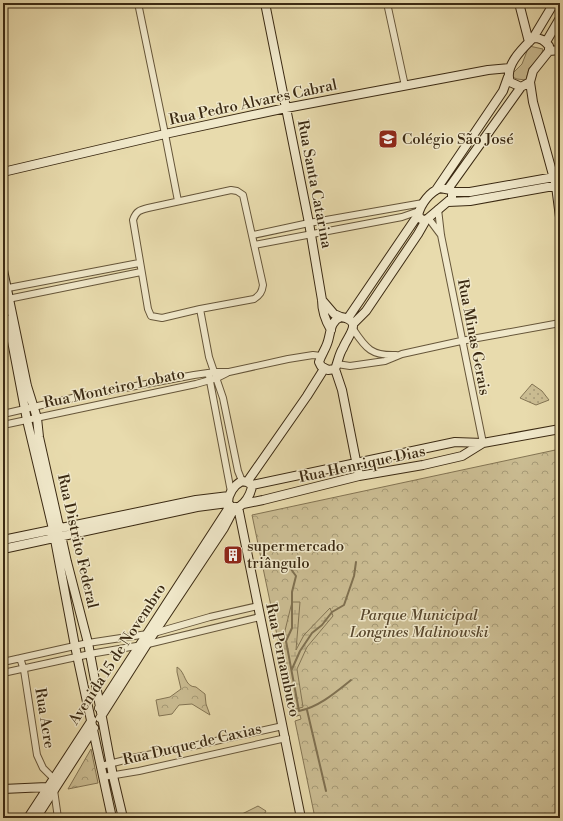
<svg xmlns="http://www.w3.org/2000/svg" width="563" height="821" viewBox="0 0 563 821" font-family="'Libre Bodoni',serif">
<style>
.grass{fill:url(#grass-dots);stroke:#837453}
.forest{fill:url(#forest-crowns);stroke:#837453}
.wetland{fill:url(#wetland-marsh);stroke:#837453}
.garden{fill:#cbbd93;stroke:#837453}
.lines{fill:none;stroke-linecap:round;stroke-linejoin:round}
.stream{stroke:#7f7050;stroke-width:2}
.street-casing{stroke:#66563a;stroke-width:8}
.secondary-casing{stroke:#3b2a13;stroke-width:10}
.street{stroke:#f0e8ca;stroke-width:6}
.secondary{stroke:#f0e8ca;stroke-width:8}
.labels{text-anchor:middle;stroke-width:3;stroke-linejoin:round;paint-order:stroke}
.street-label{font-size:15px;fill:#3b2a13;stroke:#f0e8ca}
.poi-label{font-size:15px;fill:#3b2a13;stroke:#f0e8ca;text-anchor:start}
.park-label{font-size:15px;font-style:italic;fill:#58472d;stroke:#f0e8ca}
</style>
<defs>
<pattern id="grass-dots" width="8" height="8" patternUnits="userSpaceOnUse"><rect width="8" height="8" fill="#cbbd93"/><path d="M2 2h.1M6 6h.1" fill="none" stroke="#a69a77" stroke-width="1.8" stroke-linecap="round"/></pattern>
<pattern id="forest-crowns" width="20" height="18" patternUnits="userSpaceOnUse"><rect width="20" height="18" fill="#cbbd93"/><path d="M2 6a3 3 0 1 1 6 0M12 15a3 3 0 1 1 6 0" fill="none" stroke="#a69a77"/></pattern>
<pattern id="wetland-marsh" width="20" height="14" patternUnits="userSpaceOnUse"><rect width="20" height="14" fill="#cbbd93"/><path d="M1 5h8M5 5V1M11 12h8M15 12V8" fill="none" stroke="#a69a77"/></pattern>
</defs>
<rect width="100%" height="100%" fill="#e8dbad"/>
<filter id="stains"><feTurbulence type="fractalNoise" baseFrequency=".005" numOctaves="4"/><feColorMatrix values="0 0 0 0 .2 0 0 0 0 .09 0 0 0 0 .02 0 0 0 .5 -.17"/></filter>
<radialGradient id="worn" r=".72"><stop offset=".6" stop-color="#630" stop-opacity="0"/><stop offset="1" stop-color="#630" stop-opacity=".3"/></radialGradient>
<path class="grass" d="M532,384L542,391L549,400L536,405L520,398Z"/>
<path class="forest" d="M560,449V818H315L295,721L301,719L300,715L294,717L252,515Z
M177,667C186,672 184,687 196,687L205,694L206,704L210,715L192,704L179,705L172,714L159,716L156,700L170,697L181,689L177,672Z
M91,749L98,783L68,789Z
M258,806L266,811L262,818H231L233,814L240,815Z"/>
<path class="wetland" d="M292,602H300L296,650L304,635L330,608L333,616L307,647L297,669L303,707L293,710L280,651Z"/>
<path class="garden" d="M529,46L543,49L541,56L529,68L526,80L517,79L510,76L522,64Z"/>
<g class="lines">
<path class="stream" d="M285,561L296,576L292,592V628L286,641L299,711C319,707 336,692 351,680
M292,669L300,651L312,633L322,625L332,612L344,605L354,576L356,562
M307,710L326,791"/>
<g class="street-casing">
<path id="street" d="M138,3L165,134L178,201
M387,3L405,86
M231,190L237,191L243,195L263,285C262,292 260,295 254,299L200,309L162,318L151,316L148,309L133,220C136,211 140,210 148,208Z
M438,209L441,235L483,443
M429,219L441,235
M253,235L309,223L423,203
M254,245L402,217L419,211
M3,289L139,263
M3,300L141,272
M200,309L209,357L223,398L238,471L242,481
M353,329C366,349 372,356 396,355
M337,364L350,366L385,361L402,354L461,341L560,323
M209,376L231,492
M3,414L77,397L194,375L215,372H229L288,359L313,355L321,356
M3,425L196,384L217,378L227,373
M20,658L24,670L37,755L43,768L53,778
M3,662L88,643L154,633L210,617L258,606
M3,673L90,654L148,644L260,617
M101,766L137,757L193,746L283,726
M103,777L139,771L286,738
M54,790L58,818"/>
</g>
<g class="secondary-casing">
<path id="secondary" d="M265,3L309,223L322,300C322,311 325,320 331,330
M519,3L529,42
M533,38C541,38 544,40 549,46V51L533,71L530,82L521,87L510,82C504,66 522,49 533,38Z
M533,38L554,3
M546,42L560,18
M549,51L560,50
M530,82L533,102L556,186L560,217
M3,172L165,134L286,108L488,70L510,68
M440,188L451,190L452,192V198L426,220L421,219L418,215C421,203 430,192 440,188Z
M448,189L521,87
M436,190L503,91L508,77
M452,192H470L560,176
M448,202L470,201L559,185
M3,270L27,386L37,418L39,437L67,562L88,643L113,776L123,818
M322,300L334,314L341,317
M341,317C364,321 348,335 343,348C339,354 338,362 335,369L328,370L321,366L319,362C321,355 325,350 327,344C331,335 329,321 341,317Z
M348,318L418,215
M8,320L27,420L53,529L75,646L112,818
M353,324L366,311L418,234L426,220
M335,369L342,390L359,476
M242,481L247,482L252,485C252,495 238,517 228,503C228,494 234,485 242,481Z
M247,482L307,396L324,369
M252,485L455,442L483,443L560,429
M243,504L263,500L359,476L423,465L462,456L483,443
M238,507L301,818
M3,540L196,500L229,496
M3,549L197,507L228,503
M99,708L230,506
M100,718L154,633L224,528L235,507
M3,789L47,787L50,788
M28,818L92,720
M36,818L94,728"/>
</g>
<use href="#street" class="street"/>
<use href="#secondary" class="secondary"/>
</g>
<defs>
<g id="school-square" transform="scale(1)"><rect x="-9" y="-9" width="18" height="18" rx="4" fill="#8f2418" stroke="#f0e8ca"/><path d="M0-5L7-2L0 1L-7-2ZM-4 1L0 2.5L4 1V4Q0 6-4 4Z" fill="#fff"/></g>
<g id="building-square" transform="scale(1)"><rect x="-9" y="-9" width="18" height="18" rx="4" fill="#8f2418" stroke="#f0e8ca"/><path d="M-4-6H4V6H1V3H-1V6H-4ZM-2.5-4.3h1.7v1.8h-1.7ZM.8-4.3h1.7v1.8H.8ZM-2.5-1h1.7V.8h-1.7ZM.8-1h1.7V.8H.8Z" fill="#fff"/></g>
</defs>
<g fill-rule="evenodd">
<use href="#school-square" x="388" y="139"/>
<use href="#building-square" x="233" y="555"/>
</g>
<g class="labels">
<g class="street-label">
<text transform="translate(253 102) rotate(-12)" y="5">Rua Pedro Alvares Cabral</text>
<text transform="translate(315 184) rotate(79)" y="5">Rua Santa Catarina</text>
<text transform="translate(474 337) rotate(79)" y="5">Rua Minas Gerais</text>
<text transform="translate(114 388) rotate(-12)" y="5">Rua Monteiro Lobato</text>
<text transform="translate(362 464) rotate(-12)" y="5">Rua Henrique Dias</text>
<text transform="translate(78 541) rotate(77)" y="5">Rua Distrito Federal</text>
<text transform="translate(117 654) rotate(-57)" y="5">Avenida 15 de Novembro</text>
<text transform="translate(283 660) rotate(78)" y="5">Rua Pernambuco</text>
<text transform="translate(45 718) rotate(81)" y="5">Rua Acre</text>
<text transform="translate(192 744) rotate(-13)" y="5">Rua Duque de Caxias</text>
</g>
<g class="poi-label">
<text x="402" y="144">Colégio São José</text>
<text x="247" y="551">supermercado<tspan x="247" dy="17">triângulo</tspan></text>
</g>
<g class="park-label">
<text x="419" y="620">Parque Municipal<tspan x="419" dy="17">Longines Malinowski</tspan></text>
</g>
</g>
<rect width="563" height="821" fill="none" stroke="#e8dbad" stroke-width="16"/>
<rect x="4" y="4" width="555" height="813" fill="none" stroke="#3b2a13" stroke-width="2"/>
<rect x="8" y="8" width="547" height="805" fill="none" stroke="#3b2a13"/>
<rect width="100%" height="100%" filter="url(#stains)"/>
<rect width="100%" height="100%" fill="url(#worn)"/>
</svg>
